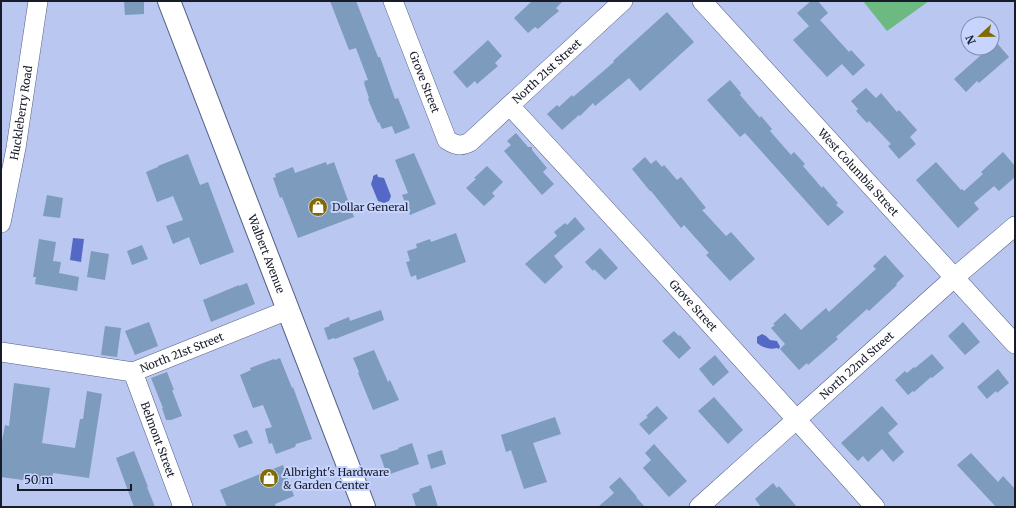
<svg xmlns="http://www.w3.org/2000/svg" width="1016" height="508" viewBox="0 0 1016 508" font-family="Merriweather,serif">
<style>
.green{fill:#6cb981}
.water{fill:#5469c5}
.building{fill:#7c9bbd}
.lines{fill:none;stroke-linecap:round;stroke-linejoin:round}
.minor-casing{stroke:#535e82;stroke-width:20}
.major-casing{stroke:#535e82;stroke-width:24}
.minor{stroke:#fff;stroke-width:19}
.major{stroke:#fff;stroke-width:22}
.labels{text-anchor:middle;stroke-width:4;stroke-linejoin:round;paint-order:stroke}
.street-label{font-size:11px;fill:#171b2a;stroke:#c6d4fe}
.poi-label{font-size:11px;fill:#171b2a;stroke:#c6d4fe;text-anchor:start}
</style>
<rect width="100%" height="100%" fill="#b9c7f1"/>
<path class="green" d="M863,1H929L887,31Z"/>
<path class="water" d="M377,174L378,177L384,178L391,196L389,201L384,203L378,201L371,184L373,178V176Z
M73,238L84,239L81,262L70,260Z
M762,334L766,336L770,340L777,341L779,345L780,346L779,349L777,348C770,350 763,348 757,343V337Z"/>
<path class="building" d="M124,1H144V14L125,15Z
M330,1H356L378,57H380L395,99L398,98L410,128L395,134L392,126L382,129L379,122L378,123L368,99L369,98L364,83L365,82L364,81L368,80L356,48L349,50Z
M532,1H563L556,8L559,11L548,20L538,29L535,27L528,33L514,18Z
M811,1H818L828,13L820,20L849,52L851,50L865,65L853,76L842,64L827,77L793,40L809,26L797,13Z
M667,12L694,42L640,91L629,78L595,106L593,103L580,116L579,115L562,130L547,114L557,105L559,107L572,95L573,97L614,62L613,61Z
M488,40L502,56L495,63L498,66L477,84L475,81L467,88L453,72Z
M996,42L1009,57L979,83L977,81L966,92L954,79L989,48H992V45Z
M730,80L741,93L740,95L760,118L761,116L772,129L770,131L791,155L794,152L805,164L803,166L822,188L823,186L838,203L836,205L844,212L828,226L745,133L740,137L707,100Z
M866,88L876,98L881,93L897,112L899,110L917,130L910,137L916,144L899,159L888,146L891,144L869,121L867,123L856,111L858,109L851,101Z
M516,133L528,147H532V150L547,168L543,172L554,184L542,195L504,151L511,145L507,141Z
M1003,152L1015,166V177L999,191L994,186L974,203L979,209L958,228L916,180L936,162L961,190L962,189L964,191L983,174L981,172Z
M414,153L436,204L410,215L402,195L408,193L395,160Z
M188,154L200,185L208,182L234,252L200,265L189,237L173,244L166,226L183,220L173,196L157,202L146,172L158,167V166Z
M645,157L651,164L656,160L662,167L664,165L677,180L681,177L706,208L702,210L726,236L731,232L755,259L730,281L706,255L709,253L684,225L681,228L651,191H650L632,169Z
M326,162L327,165L334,162L354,217L298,238L282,197L280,198L273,178L276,177L275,174L293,167L295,173Z
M487,166L503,182L492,193L495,196L484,206L466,188L476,179L474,178Z
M47,195L63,198L60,218L43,216Z
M575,217L585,229L554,256L563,267L545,284L525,264L557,236L554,232L565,223L567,225Z
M456,233L466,262L417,280L416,275L411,277L406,262L410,261L407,251L417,248L416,244L430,239L431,242Z
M39,239L56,242L53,261L61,262L59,273L79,277L77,291L35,284L36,277H33Z
M142,245L148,259L132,265L127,251Z
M600,248L618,268L605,280L594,269L593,271L585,262Z
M91,251L109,254L105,280L87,277Z
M885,255L904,276L896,284L897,285L869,311L867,309L836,337L838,339L808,365L807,363L799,370L780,349L785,344L771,328L775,325L773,324L785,313L801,330L826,308L829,312L876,269L873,266Z
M247,283L255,304L211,322L203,300L239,285V286Z
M381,310L384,320L335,339L334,338L328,340L324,328L330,326L329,325L349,317L350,321Z
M149,322L158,346L135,355L125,331Z
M963,322L980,342L965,355L948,336Z
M105,326L121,328L117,357L101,355Z
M674,331L679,336L680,335L691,348L679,359L662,341Z
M374,350L388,382L390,380L399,400L373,410L358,373L359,372L353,358Z
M932,354L944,368L932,378L931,377L914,392L913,391L908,395L895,380L905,371L907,373L914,367L915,368Z
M715,355L729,372L713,386L699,369Z
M280,358L292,388L293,387L312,439L296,444L295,447L276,454L272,443L269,444L265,429L272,427L263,405L253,408L240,375L251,370L250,368L274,359L275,360Z
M998,369L1009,383L997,393L996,391L987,399L977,387Z
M167,372L174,390H172L182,416L171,420H166L162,408H163L151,378Z
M14,383L50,388L42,443L75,448L80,419H83L87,391L102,394L89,478L53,473L51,486L38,484V482L1,477V452L2,441L5,425L9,426Z
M714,397L743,430L728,444L698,411Z
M657,406L668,418L649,435L639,424L648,417L646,416Z
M882,406L898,424L888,433L904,452L893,462L882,449L868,462L863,456L858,461L841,443Z
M555,417L561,434L533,443L547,482L524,489L511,450L506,452L501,435Z
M247,430L253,443L239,448L233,435Z
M412,443L419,464L387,475L380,455L399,449L398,448Z
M654,444L687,481L669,497L643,468L651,460L645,453Z
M442,450L446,464L431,469L427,455Z
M134,451L148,487H147L155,507H134L116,458Z
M971,453L998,482L1003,476L1015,489V507H996L957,465Z
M283,465L294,496L275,504L276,507H227L220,490Z
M620,477L637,497H636L645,507H598L614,493L609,487Z
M773,483L777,488L779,486L797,507H761L755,499Z
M431,485L438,507H416L412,494L420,491L419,489Z"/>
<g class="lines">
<g class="minor-casing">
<g id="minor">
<path id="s1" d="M393,1L447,140C455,145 461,147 470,142L623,1"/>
<path id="s2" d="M702,1L1015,344"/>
<path id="s3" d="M510,106C633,238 754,372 875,507"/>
<path id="s4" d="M1,223L16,148L38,1"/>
<path id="s5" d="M1,352L133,372L288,310"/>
<path id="s6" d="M133,372L183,507"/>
<path id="s7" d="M699,507L955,277L1015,226"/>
</g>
</g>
<g class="major-casing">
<g id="major">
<path id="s8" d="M169,1L364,507"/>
</g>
</g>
<use href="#minor" class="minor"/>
<use href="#major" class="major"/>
</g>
<defs>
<g id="shop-disc" transform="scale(1)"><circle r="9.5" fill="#836901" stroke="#c6d4fe"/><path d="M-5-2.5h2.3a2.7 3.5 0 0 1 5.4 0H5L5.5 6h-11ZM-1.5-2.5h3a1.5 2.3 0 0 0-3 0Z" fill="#fff"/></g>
</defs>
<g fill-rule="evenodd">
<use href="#shop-disc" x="318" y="207"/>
<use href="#shop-disc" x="269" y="478"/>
</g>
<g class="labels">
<g class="street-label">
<text dy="4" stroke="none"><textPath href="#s1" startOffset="278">North 21st Street</textPath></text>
<text dy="4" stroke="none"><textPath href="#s1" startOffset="87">Grove Street</textPath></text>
<text dy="4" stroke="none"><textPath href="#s4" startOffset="112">Huckleberry Road</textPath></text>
<text dy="4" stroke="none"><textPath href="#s2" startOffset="232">West Columbia Street</textPath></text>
<text dy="4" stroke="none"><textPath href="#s8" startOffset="271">Walbert Avenue</textPath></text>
<text dy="4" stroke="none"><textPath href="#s3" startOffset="271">Grove Street</textPath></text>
<text dy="4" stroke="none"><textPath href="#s5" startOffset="186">North 21st Street</textPath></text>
<text dy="4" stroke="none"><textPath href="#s7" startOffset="212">North 22nd Street</textPath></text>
<text dy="4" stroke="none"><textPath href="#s6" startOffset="72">Belmont Street</textPath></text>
</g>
<g class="poi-label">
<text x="332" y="211">Dollar General</text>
<text x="283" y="476">Albright's Hardware<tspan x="283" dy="13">&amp; Garden Center</tspan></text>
</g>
</g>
<rect width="1016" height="508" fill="none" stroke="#171b2a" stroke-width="4"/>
<g transform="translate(980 36) rotate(248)"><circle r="19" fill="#c6d4fe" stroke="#808aa9"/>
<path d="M0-3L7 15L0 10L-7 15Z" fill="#836901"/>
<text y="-6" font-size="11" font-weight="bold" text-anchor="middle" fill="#171b2a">N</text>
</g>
<path d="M18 484v6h113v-6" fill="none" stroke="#171b2a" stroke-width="2"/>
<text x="24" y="484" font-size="12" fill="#171b2a" stroke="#c6d4fe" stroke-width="3" paint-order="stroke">50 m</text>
</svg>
